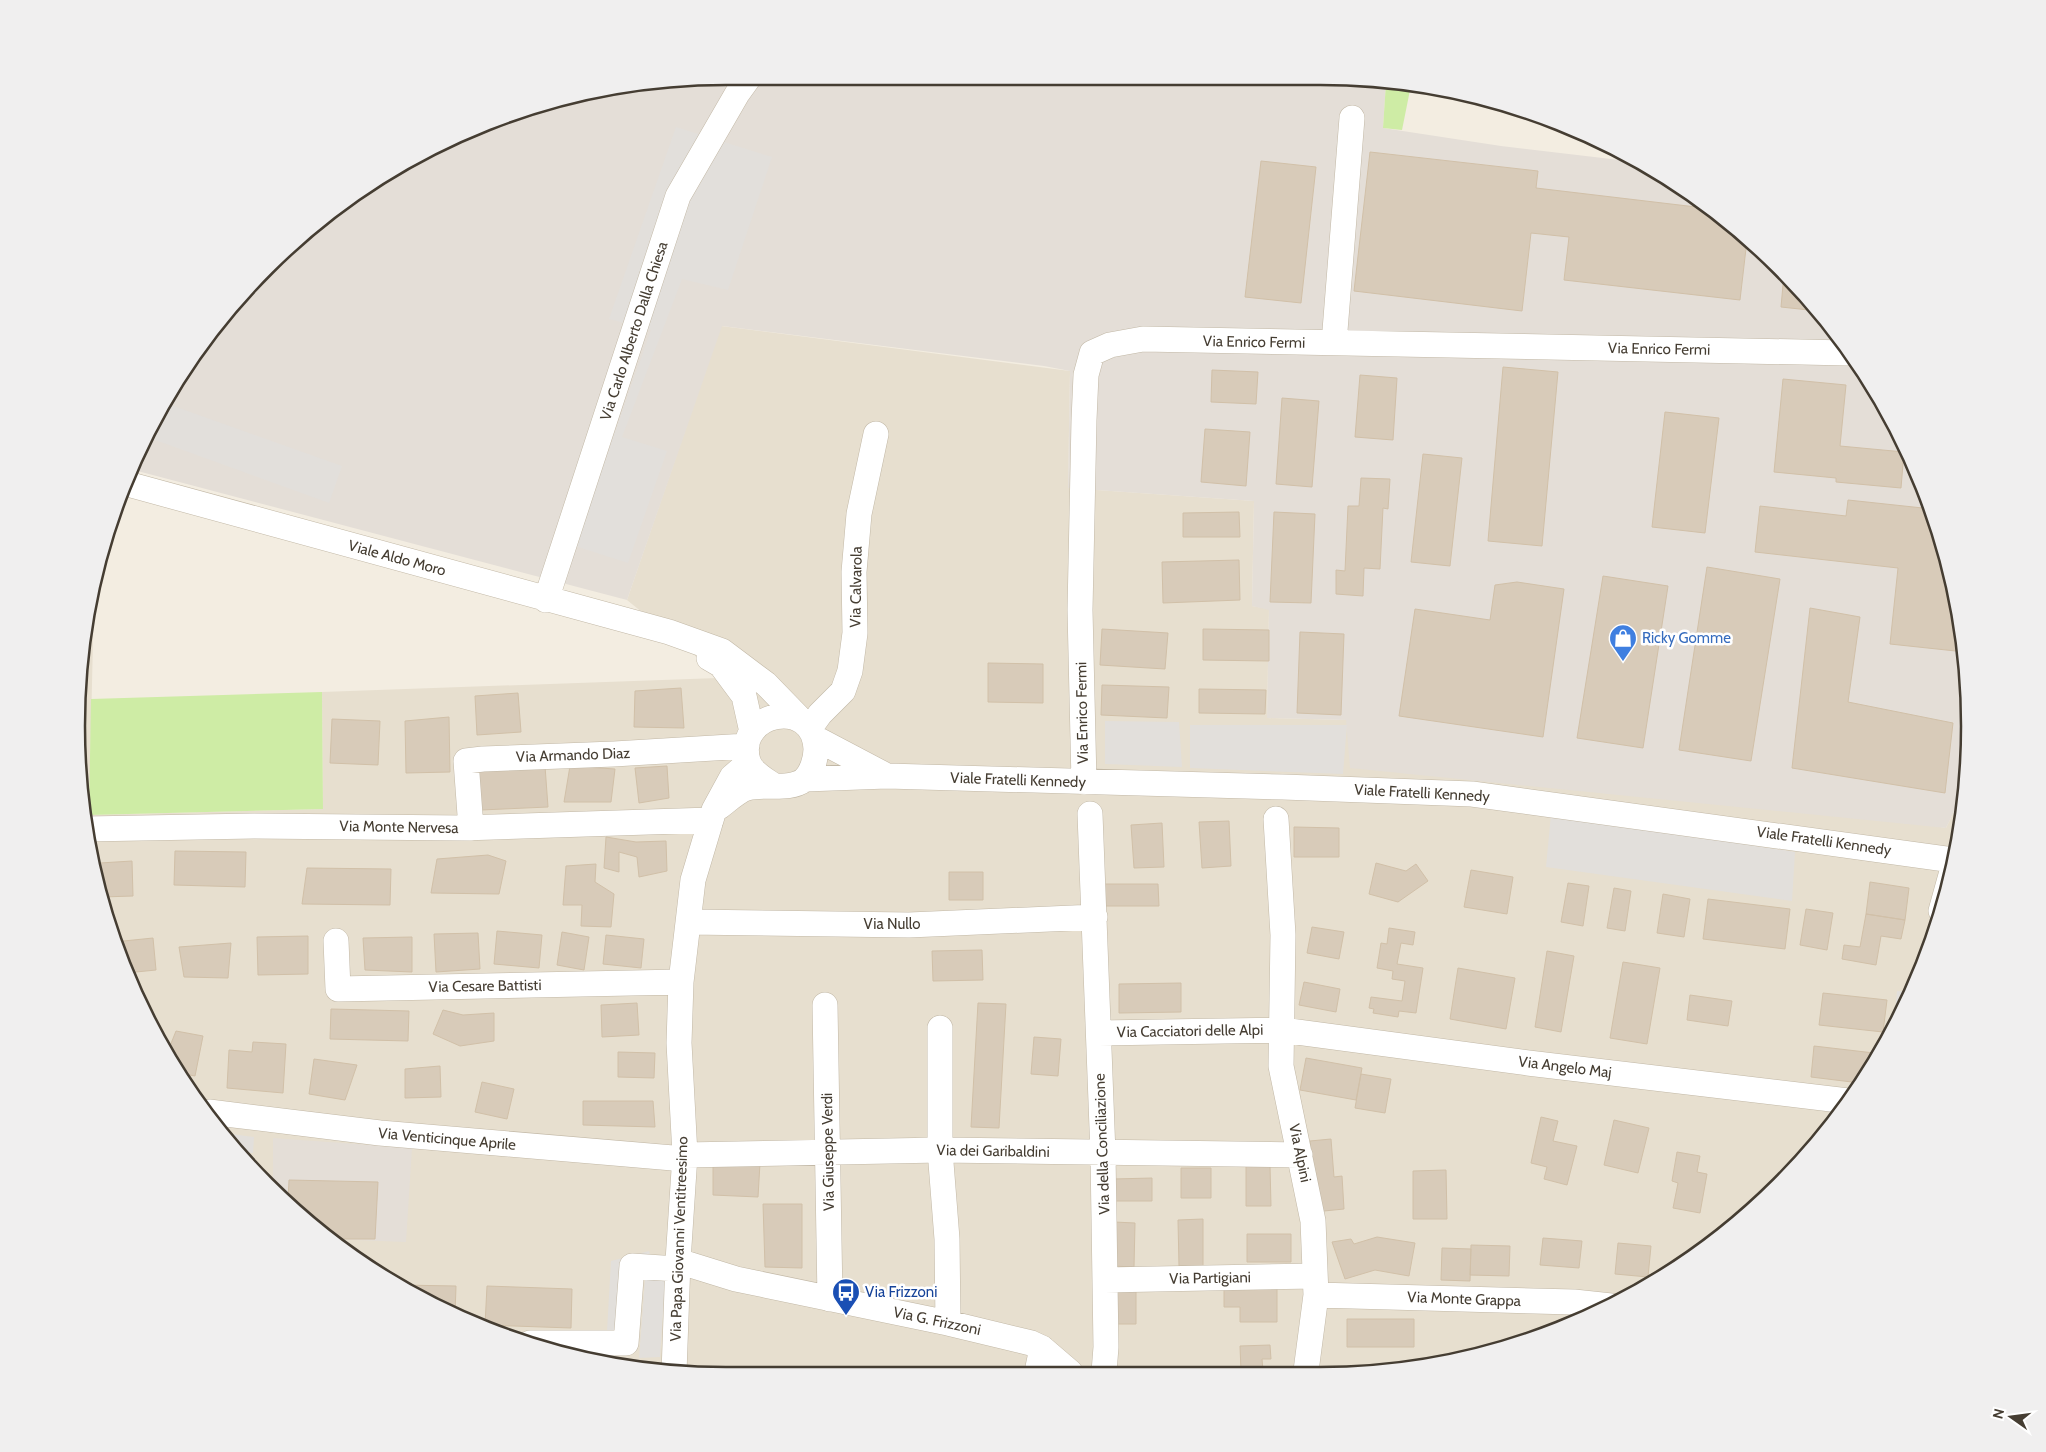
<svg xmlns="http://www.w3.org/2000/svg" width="2046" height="1452" viewBox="0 0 2046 1452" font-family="Cabin,sans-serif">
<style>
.residential{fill:#e7dfcf}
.industrial{fill:#e4ded7}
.green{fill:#ceeca5}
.parking{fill:#e2dfdb}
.building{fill:#d8cbb9;stroke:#d1c0a8}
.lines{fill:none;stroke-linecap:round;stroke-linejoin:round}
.minor-casing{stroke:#c2b8a6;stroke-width:26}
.minor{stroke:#fff;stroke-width:25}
.labels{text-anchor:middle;stroke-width:5;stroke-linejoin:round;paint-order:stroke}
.street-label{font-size:15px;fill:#453d32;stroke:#fff}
.shop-label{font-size:15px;fill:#366cbe;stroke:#fff;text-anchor:start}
.transit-label{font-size:15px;fill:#164399;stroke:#fff;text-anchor:start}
.rim{fill:none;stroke:#453d32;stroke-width:2.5}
</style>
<rect width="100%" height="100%" fill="#f3ede1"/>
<path class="residential" d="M721,326L1070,371L1068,488L1254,501L1252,606L1269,609L1267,718L1347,720L1946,828L1965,789L1948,894L1903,1013L1836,1121L1749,1214L1607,1309L1488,1354L1405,1370L684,1374L558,1354L439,1309L331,1242L238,1155L143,1013L111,935L82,811V641L94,597L89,815L323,809L322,692L718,678L692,653L627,600Z"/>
<path class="industrial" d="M726,76H1320L1386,83L1383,128L1501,146L1645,163L1716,211L1808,297L1883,401L1935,517L1964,641L1968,768L1965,789L1946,828L1350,768L1346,720L1267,718L1269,610L1252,606L1254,501L1068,488L1070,371L1044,366L722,326L627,600L130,469L186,365L237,298L365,186L477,126L558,98Z
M273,1138L412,1148L406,1242L328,1239L273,1188Z"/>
<path class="green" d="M1386,83L1411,85L1402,130L1383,128Z
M322,692L323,809L89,815L91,699Z"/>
<path class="parking" d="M676,127L772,157L728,290L682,279L622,437L667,451L628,563L575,546L651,330L609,319Z
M165,403L342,466L329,503L147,437Z
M1105,721L1179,722L1182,767L1105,764Z
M1190,725H1347L1343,774L1190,768Z
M1551,814L1795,852L1792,901L1546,867Z
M1897,991L1911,992L1903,1013L1893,1030Z
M223,1133L254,1137L253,1153L236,1152Z
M649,1251L654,1268L665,1280L660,1357L639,1358L646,1267L627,1332L607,1331L611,1261Z"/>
<path class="building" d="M1370,152L1538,171L1536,188L1713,209L1747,240L1740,300L1564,280L1569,237L1531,233L1522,311L1354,291Z
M1261,161L1316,167L1301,303L1245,297Z
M1784,274L1808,297L1818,311L1781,307Z
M1503,367L1558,372L1542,546L1488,541Z
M1212,370L1258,372L1256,404L1211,402Z
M1360,375L1397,378L1393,440L1355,437Z
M1783,379L1846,385L1840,446L1904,452L1901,488L1836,482V478L1774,472Z
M1282,398L1319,401L1312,487L1276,484Z
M1665,412L1719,418L1705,533L1652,527Z
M1205,429L1250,432L1246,486L1201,482Z
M1423,454L1462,458L1450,566L1411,562Z
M1361,478L1390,479L1388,509L1383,508L1380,569L1364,568L1363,596L1336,594V570L1345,571L1348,506H1359Z
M1848,500L1932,509L1935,517L1964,641L1965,652L1890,644L1898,568L1755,552L1760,506L1846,516Z
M1239,512L1240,537H1183V513Z
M1274,512L1315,514L1311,603L1270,602Z
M1239,560L1240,600L1163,603L1162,562Z
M1707,567L1780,579L1751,761L1679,750Z
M1603,576L1668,586L1643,748L1577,738Z
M1517,582L1564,589L1543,737L1399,716L1415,609L1490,620L1495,585Z
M1810,608L1860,617L1848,702L1953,723L1945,793L1792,768Z
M1102,629L1168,633L1165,669L1100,665Z
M1203,629L1269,630V661L1203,660Z
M1300,632L1344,634L1341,715L1297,713Z
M988,663L1043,664V703L988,702Z
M1102,685L1169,687L1167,718L1101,715Z
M681,688L684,728L634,727L635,691Z
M1199,689L1266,690L1265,714L1199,713Z
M518,693L521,732L477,735L475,696Z
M449,717L450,772L406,773L405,721Z
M332,719L380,721L378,765L330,763Z
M545,766L548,807L481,810L479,770Z
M570,766L615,769L611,802H564Z
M667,766L669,798L639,803L635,768Z
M1229,821L1231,866L1202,868L1199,822Z
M1162,823L1164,867L1134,868L1131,825Z
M1294,827L1339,828V857H1294Z
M606,837L636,842L666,841L667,871L639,877L637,857L619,852V872L604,868Z
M175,851L246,852L245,887L174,885Z
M488,855L506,861L499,894L431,893L437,859Z
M132,861L133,896L102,897L100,863Z
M1376,863L1406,871L1416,864L1428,881L1398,902L1369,894Z
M596,864L595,882L614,894L611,927L581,926L582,905H563L566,866Z
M307,868L391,869L390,905L302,904Z
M1471,870L1513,877L1507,914L1464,907Z
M949,872H983V900H949Z
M1870,882L1909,888L1905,920L1866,914Z
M1568,883L1589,886L1583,926L1561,922Z
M1103,884H1158L1159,906H1103Z
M1614,888L1631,891L1625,931L1607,928Z
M1663,894L1690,899L1684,937L1657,933Z
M1708,899L1790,909L1785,949L1703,939Z
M1806,909L1833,913L1827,950L1800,945Z
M1866,914L1905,920L1901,939L1881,936L1876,965L1842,959L1844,945L1860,947Z
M1312,927L1344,932L1339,959L1307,953Z
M1389,928L1415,932L1413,945L1401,943L1397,964L1423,968L1416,1013L1399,1011L1398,1017L1373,1013L1374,1009L1369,1008L1371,997L1402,1001L1405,981L1392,979L1393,971L1377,968L1381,943L1387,944Z
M497,931L542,935L539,968L494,964Z
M562,932L589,937L584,970L557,965Z
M478,933L480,969L436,972L434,934Z
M606,935L644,939L641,968L603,964Z
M308,936V974L258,975L257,937Z
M412,937V972L365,970L363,938Z
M153,938L156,970L126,973L114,942Z
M231,943L228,978L184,977L179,947Z
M982,950L983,980L933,981L932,951Z
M1547,951L1574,956L1561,1032L1535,1027Z
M1623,962L1660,968L1647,1044L1610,1038Z
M1458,968L1515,978L1506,1029L1450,1019Z
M1304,982L1340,989L1336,1012L1299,1005Z
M1181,983V1012L1119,1013V984Z
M1823,993L1887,1000L1883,1032L1819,1025Z
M1690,995L1732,1001L1728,1026L1687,1020Z
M637,1003L639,1035L602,1037L601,1005Z
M978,1003L1006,1004L999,1128L971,1127Z
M331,1009L409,1011L408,1041L330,1039Z
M443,1010L463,1015L494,1013V1041L460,1046L433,1034Z
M176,1031L203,1036L195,1076L184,1074L168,1051Z
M1034,1037L1061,1039L1058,1076L1031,1074Z
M253,1042L286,1044L283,1093L227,1088L229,1050L252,1052Z
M1814,1046L1874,1053L1872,1062L1860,1083L1811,1077Z
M618,1052L655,1053L654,1078L618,1077Z
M1306,1058L1362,1068L1356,1100L1300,1090Z
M314,1059L357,1065L345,1100L309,1094Z
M440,1066L441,1097L405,1098V1069Z
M1361,1074L1391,1079L1385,1113L1355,1108Z
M482,1082L514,1089L507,1119L475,1112Z
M583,1101H653L655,1127L583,1125Z
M1541,1117L1558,1121L1553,1141L1577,1146L1567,1185L1544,1179L1547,1167L1531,1163Z
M1614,1120L1649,1128L1638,1173L1604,1165Z
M1331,1139L1334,1177L1342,1176L1344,1209L1314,1212L1310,1141Z
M1677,1152L1700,1156L1697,1172L1707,1174L1700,1213L1673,1208L1678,1183L1672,1181Z
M713,1161L760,1163L758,1197L713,1195Z
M1246,1166H1270L1271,1206H1246Z
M1181,1168H1211V1198H1181Z
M1446,1170L1447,1219H1413V1171Z
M1152,1178V1201H1113V1179Z
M289,1180L378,1182L375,1239H327L288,1202Z
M763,1204H802V1268L765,1267Z
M1203,1219V1266H1179L1178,1220Z
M1114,1222L1135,1223L1134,1267L1112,1266Z
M1247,1234H1291V1262H1247Z
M1377,1237L1415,1243L1409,1276L1375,1270L1345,1279L1332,1242L1351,1239L1354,1244Z
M1543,1238L1582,1241L1579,1268L1540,1265Z
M1618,1243L1651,1246L1648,1277L1615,1274Z
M1471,1245L1510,1246L1509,1276L1470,1275Z
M1442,1248L1471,1249L1470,1281L1441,1280Z
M400,1285L456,1286L455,1315L439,1309Z
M487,1286L572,1289L571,1328L485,1325Z
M1136,1287V1324H1111V1288Z
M1224,1288H1277V1322H1240V1307H1224Z
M1347,1319H1414V1347H1347Z
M1270,1345L1271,1359H1262L1263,1371H1241L1240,1346Z"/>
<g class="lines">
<g class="minor-casing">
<path id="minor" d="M1334,343L1352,118
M124,483L669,632L722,651L766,684L801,720
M546,600L678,196L737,94L750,76
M709,658L721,665L744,696L752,732
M810,728L820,714L843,691L850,671L855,633L854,572L859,514L876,434
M815,738L887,776
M805,779L887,776L1283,787L1472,794L1953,860
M1084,782L1080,610L1084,420L1086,375L1092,353L1110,345L1143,339L1848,353
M719,807C727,801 738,791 747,788C764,783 789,791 804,780C812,773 816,758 816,749C814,696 734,712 748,761C751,772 764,779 773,785
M1090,814L1103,1154L1106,1347L1104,1372
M1276,819L1283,935L1281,1066L1313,1221L1316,1295L1306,1371
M471,828L466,761L483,759L614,754L747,746
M86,829L254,826L462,828L711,820
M1941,911L1951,875
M688,922L909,925L1095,917
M336,941L338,989L681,982
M825,1005L830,1299
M940,1028V1150L947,1239L948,1323
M1099,1033L1282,1030L1528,1063L1848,1101
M209,1112L380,1133L673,1158L685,1155L940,1150L1300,1155
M678,1261L736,1279L948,1323L1031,1343L1042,1348L1070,1372
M1105,1280L1315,1276
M1316,1295L1574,1302L1611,1306
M530,1343H626L632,1266L677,1269
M1037,1372L1042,1348
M674,1373L678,1261L685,1155L679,1043L681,982L693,880L714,810L732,777L748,763"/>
</g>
<use href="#minor" class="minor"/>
</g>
<defs>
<g id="shop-pin" transform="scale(1.4375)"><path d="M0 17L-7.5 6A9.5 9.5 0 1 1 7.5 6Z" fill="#3f7fe0" stroke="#fff"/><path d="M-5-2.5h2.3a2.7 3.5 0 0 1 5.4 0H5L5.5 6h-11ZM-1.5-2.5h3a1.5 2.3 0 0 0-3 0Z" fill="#fff"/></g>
<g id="bus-pin" transform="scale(1.4375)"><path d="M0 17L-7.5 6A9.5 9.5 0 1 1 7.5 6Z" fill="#1a4fb4" stroke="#fff"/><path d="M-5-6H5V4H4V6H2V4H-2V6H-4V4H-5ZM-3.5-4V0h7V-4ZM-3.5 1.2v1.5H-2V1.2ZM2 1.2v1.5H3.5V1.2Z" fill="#fff"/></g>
</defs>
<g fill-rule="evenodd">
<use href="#shop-pin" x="1623" y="638"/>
<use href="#bus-pin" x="846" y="1292"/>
</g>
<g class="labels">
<g class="street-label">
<text transform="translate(634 331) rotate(-72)" y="5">Via Carlo Alberto Dalla Chiesa</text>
<text transform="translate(1254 342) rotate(1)" y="5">Via Enrico Fermi</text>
<text transform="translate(1659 349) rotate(1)" y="5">Via Enrico Fermi</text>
<text transform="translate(397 558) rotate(15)" y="5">Viale Aldo Moro</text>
<text transform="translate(856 587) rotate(-89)" y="5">Via Calvarola</text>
<text transform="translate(1082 713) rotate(-91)" y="5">Via Enrico Fermi</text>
<text transform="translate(573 755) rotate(-2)" y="5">Via Armando Diaz</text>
<text transform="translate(1018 780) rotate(2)" y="5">Viale Fratelli Kennedy</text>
<text transform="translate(1422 793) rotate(3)" y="5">Viale Fratelli Kennedy</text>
<text transform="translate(399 827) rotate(1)" y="5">Via Monte Nervesa</text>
<text transform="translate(1824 841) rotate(8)" y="5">Viale Fratelli Kennedy</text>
<text x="892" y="929">Via Nullo</text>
<text transform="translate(485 986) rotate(-1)" y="5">Via Cesare Battisti</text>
<text transform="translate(1190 1031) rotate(-1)" y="5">Via Cacciatori delle Alpi</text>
<text transform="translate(1565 1067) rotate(7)" y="5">Via Angelo Maj</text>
<text transform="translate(447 1139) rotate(5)" y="5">Via Venticinque Aprile</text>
<text transform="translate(1102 1144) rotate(-92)" y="5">Via della Conciliazione</text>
<text transform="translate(993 1151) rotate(1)" y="5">Via dei Garibaldini</text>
<text transform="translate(828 1152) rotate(-91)" y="5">Via Giuseppe Verdi</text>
<text transform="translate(1300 1153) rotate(78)" y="5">Via Alpini</text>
<text transform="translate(679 1239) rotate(-88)" y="5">Via Papa Giovanni Ventitreesimo</text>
<text transform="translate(1210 1278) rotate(-1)" y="5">Via Partigiani</text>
<text transform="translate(1464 1299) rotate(2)" y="5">Via Monte Grappa</text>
<text transform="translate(937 1321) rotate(12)" y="5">Via G. Frizzoni</text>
</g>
<g class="shop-label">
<text x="1642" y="643">Ricky Gomme</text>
</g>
<g class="transit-label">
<text x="865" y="1297">Via Frizzoni</text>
</g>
</g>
<path d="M0 0H2046V1452H0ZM726 85H1320A641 641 0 0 1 1961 726V726A641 641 0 0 1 1320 1367H726A641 641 0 0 1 85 726V726A641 641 0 0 1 726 85Z" fill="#f0efef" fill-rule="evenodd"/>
<path class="rim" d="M726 85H1320A641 641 0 0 1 1961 726V726A641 641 0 0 1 1320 1367H726A641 641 0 0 1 85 726V726A641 641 0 0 1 726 85Z"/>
<g transform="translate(2011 1417) rotate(284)" stroke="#ffffff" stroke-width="4" paint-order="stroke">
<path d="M0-4L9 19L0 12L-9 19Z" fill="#453d32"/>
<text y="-8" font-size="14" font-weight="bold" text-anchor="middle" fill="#453d32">N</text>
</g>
</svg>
